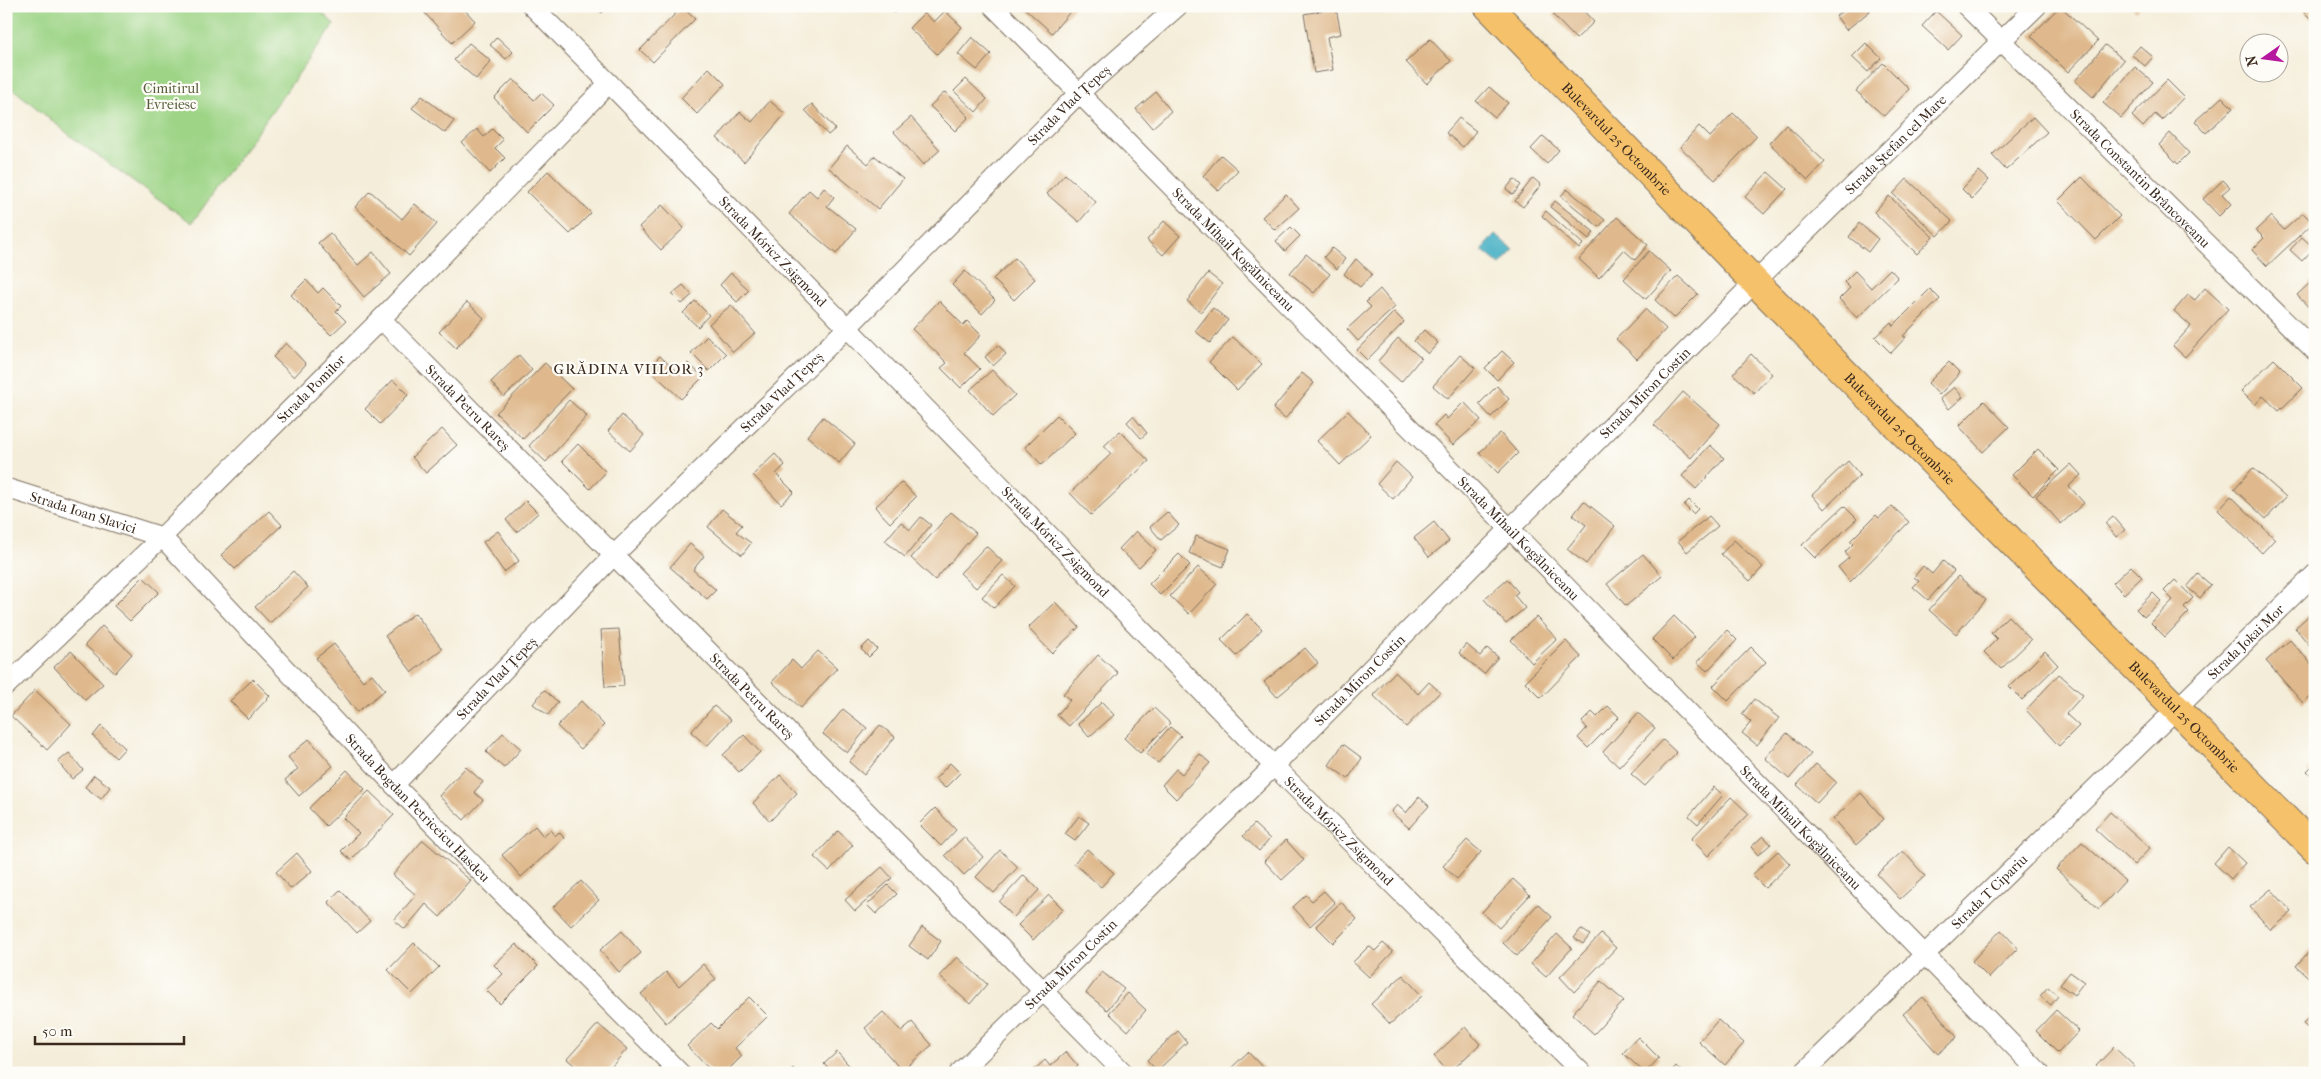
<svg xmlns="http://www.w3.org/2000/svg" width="2321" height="1079" viewBox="0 0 2321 1079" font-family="'IM FELL French Canon',serif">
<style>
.green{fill:#9dd486;stroke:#6c7f52}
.water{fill:#47b1c5;stroke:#416e72}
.building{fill:#dfb98d}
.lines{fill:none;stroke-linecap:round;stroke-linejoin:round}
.minor-casing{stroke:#7c6e5f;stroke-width:21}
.primary-casing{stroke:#7c6e5f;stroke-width:30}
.minor{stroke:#fff;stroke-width:19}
.primary{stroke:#f5c16b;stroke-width:28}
.labels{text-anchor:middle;stroke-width:4.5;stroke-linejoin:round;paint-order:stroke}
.park-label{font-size:14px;fill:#585d3d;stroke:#fdfcf7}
.street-label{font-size:14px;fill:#3b2a1e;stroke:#fdfcf7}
.neighbourhood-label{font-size:15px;letter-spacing:1px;fill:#3b2a1e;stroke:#fdfcf7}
</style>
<rect width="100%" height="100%" fill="#fdfcf7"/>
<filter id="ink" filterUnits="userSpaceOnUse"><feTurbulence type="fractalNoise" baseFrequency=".02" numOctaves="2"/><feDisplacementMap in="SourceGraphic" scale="10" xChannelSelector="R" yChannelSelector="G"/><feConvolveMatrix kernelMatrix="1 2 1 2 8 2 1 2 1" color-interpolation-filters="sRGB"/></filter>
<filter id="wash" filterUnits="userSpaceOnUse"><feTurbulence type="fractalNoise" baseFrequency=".0096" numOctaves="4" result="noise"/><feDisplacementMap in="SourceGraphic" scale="20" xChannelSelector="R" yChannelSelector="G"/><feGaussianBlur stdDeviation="1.12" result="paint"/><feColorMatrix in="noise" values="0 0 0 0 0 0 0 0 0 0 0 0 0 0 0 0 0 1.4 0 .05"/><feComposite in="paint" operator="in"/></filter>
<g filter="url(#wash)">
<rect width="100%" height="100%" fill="#f4edd9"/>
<path class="green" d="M6,6H315L334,24L192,223L72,137L6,83Z"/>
<path class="water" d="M1495,234L1513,250L1500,265L1482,250Z"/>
<g id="blocks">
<path class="building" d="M426,6H461L475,21L452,43L422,10Z
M595,6H608L602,13Z
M887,6H901L895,13Z
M1022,6H1075L1052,33Z
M1562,6H1579L1594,22L1576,39L1553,15Z
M1849,6H1866L1870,11L1846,30L1836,16Z
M2060,6L2098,41L2068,72L2031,36Z
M2131,6H2141L2136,11Z
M2308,6H2315V23L2303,11Z
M682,7L695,19L653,62L640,50Z
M1336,8L1341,34L1327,37L1333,70L1314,73L1304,14Z
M945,11L962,27L937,54L909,28L924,13L934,22Z
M1936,11L1962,35L1948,50L1922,26Z
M497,37L513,52L506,59L490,45Z
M972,37L991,54L977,70L958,54Z
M1430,39L1451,61L1427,84L1406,62Z
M469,43L491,61L476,79L454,60Z
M1866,43L1881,58L1868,72L1852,57Z
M2105,45L2124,60L2093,97L2075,81Z
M2140,46L2153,57L2145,66L2132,55Z
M1883,63L1909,89L1884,116L1856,91Z
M2135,67L2153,82L2121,118L2103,103Z
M709,68L725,84L697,114L681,98Z
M513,79L534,100L541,93L554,105L527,132L494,98Z
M966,79L987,99L976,112L954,91Z
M2167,80L2184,97L2162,120L2155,114L2143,127L2132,116Z
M1489,87L1508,103L1495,117L1476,101Z
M945,92L969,117L955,131L930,106Z
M1156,92L1171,111L1152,128L1136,109Z
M422,96L454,121L445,133L412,108Z
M2222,97L2233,108L2206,133L2195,121Z
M770,101L785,114L744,162L717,138L740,112L752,122Z
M812,104L835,129L828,135L805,110Z
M1733,113L1757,136L1715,180L1680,147L1699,126L1710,137Z
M911,117L940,150L923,165L894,132Z
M2033,117L2047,132L2006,170L1992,155Z
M1459,118L1476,131L1463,147L1446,133Z
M1786,125L1825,162L1808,180L1769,143Z
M477,129L484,137L492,129L503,140L495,148L505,158L490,173L462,143Z
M2170,133L2189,153L2178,164L2159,145Z
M1543,136L1559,150L1547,164L1531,149Z
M847,146L868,164L875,156L903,179L878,209L829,168Z
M1221,155L1238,170L1219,191L1203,176Z
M548,171L591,213L570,234L527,192Z
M1979,171L1989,180L1972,199L1962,189Z
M1768,172L1787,189L1764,214L1745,197Z
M1065,174L1096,202L1079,222L1047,194Z
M2082,177L2120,216L2096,240L2058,201Z
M1533,178L1541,185L1523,207L1515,201Z
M1514,179L1521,185L1513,195L1506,189Z
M1907,179L1952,221L1938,236L1893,194Z
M2223,180L2230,187L2222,194L2231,204L2219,216L2203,199Z
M824,188L834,197L827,206L856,229L836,254L789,214L809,190L817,197Z
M1567,189L1605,220L1599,227L1561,196Z
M370,191L402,219L415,204L437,224L409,256L355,207Z
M1286,194L1299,208L1275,230L1262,217Z
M1889,196L1933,237L1917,254L1874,212Z
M1555,201L1594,232L1589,239L1550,207Z
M662,205L684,228L661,250L639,227Z
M1546,211L1583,244L1579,249L1542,216Z
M2303,213L2313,223L2267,266L2252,250L2264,238L2256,230L2271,216L2284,230Z
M1617,217L1648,245L1635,260L1624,250L1599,278L1579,259Z
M1164,221L1180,236L1163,255L1147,240Z
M1859,223L1878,239L1868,252L1849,237Z
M1291,227L1300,236L1285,251L1276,241Z
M330,233L358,265L373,252L391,274L364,297L318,243Z
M2302,237L2314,248L2302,261L2290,250Z
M1332,248L1345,259L1337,269L1324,257Z
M1649,251L1671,271L1646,299L1624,279Z
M1306,254L1330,274L1314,293L1290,273Z
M1015,258L1035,279L1014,300L993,279Z
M1356,259L1372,274L1360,287L1344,274Z
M1890,269L1898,278L1857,318L1839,299L1850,288L1844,282L1855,271L1871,288Z
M965,271L995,300L982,314L952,285Z
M731,273L749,290L737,302L720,285Z
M1208,273L1222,284L1201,312L1187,301Z
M1678,276L1698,294L1674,318L1655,300Z
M306,280L318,293L323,288L341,306L336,311L346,321L331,335L291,295Z
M2313,280L2315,282V314L2297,295Z
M683,285L692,295L682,304L672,294Z
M2205,288L2228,309L2185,357L2173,346L2191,326L2174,311L2188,295L2195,300Z
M1380,289L1395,307L1358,341L1347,329L1371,307L1366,302Z
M1930,289L1940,299L1903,336L1906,337L1891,353L1875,337L1891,322L1893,326Z
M695,301L709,315L698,327L683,313Z
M939,301L963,325L967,321L981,335L964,353L980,369L961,388L941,368L947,363L912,329Z
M467,302L484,318L456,348L439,332Z
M731,305L755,333L733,352L709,324Z
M1213,308L1228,320L1210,343L1195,331Z
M1645,309L1666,329L1637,359L1616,339Z
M1394,312L1404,322L1367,360L1357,350Z
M1424,330L1438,343L1428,354L1414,341Z
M707,336L726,354L709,371L691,353Z
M1233,337L1262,364L1237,390L1209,362Z
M1398,338L1421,358L1401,382L1378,361Z
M286,343L306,364L294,377L273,357Z
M998,345L1006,354L993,366L985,357Z
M1502,351L1514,362L1497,380L1485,368Z
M1751,354L1772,374L1754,393L1733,374Z
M519,355L532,370L504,397L491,382Z
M1460,355L1475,368L1448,399L1433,386Z
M660,356L678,373L688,363L703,377L681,399L648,368Z
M2274,359L2303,388L2279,411L2263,396L2255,405L2241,391Z
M1949,362L1960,373L1939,395L1928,383Z
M545,363L572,389L523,439L496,413Z
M992,370L1015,395L993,416L970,390Z
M1302,373L1314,383L1285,419L1273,409Z
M393,380L408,395L380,424L365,409Z
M1497,386L1509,399L1491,417L1479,404Z
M1954,387L1963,397L1949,409L1940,399Z
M1683,392L1720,424L1691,458L1654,425Z
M569,400L587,416L546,462L529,446Z
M1984,401L2009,427L1983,452L1959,426Z
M1464,402L1481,420L1453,445L1434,425L1444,415L1447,419Z
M1348,411L1371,435L1340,465L1317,441Z
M622,415L644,435L630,451L608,431Z
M1057,415L1075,433L1042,465L1025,447Z
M1133,416L1147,433L1141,438L1127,422Z
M823,417L855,444L839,463L807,436Z
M442,429L457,445L426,473L412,457Z
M1120,431L1149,461L1091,515L1070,493L1111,454L1104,446Z
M1500,433L1518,453L1498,473L1479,453Z
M578,444L606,472L590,489L562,461Z
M1710,445L1724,458L1696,489L1682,476Z
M2038,449L2059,470L2033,496L2012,475Z
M775,454L785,465L776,474L794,492L781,504L753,475Z
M1848,461L1860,475L1824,509L1812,495Z
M1396,462L1412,477L1393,499L1377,484Z
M2071,464L2081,475L2069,486L2084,503L2061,524L2036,496Z
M2253,468L2286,497L2266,519L2234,489Z
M902,482L916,497L890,523L875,507Z
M2231,496L2275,539L2262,553L2218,510Z
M1689,500L1698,509L1693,514L1684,505Z
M526,501L538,513L517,532L506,520Z
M1584,501L1615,526L1586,564L1567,549L1586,525L1573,515Z
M1844,506L1857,519L1815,558L1802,545Z
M1892,506L1909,522L1850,582L1838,567L1849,558L1845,552L1853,544L1850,541L1876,515L1879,518Z
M722,509L742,525L736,532L751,543L742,555L708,527Z
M269,511L282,525L235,569L221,555Z
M951,512L976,533L935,580L911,558Z
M1167,512L1179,525L1161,540L1150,527Z
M1709,516L1718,526L1687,552L1678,541Z
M2113,516L2125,530L2116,537L2105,523Z
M921,517L931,525L905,557L885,541L901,522L910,530Z
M1434,522L1449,541L1429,557L1414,538Z
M498,531L519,561L504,572L483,542Z
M1136,531L1156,550L1139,567L1119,549Z
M1196,536L1230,549L1223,567L1189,553Z
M1734,540L1763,567L1750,581L1721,554Z
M690,544L704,556L693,570L716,590L707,599L670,567Z
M986,546L1002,561L976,588L960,573Z
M1179,554L1190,565L1160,595L1149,584Z
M1643,554L1662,576L1626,606L1607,584Z
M1943,561L1954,571L1928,600L1913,587L1919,581L1914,577L1923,566L1932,574Z
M2131,566L2142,577L2124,594L2113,583Z
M1198,567L1217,584L1189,614L1170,596Z
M293,571L308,587L270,623L255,607Z
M2198,574L2211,585L2200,598L2187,587Z
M1003,575L1015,586L994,608L982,597Z
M1958,576L1986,600L1956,634L1929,610Z
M143,577L159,592L130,621L114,606Z
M1507,579L1518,592L1514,595L1525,608L1506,624L1484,599Z
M2175,580L2193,598L2184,607L2189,612L2165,637L2151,623L2173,600L2164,591Z
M2153,593L2161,601L2144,617L2136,609Z
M1055,602L1079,627L1052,653L1028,628Z
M2315,610V646L2312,648L2295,628Z
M415,613L442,649L412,672L385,636Z
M1247,614L1262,629L1237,656L1221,640Z
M1674,616L1695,637L1673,660L1652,639Z
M2008,616L2031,640L2001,669L1984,652L1997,639L1991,633Z
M1536,617L1557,639L1532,663L1511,640Z
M102,626L132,654L115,673L85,645Z
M619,629L624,686L605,687L601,630Z
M1727,630L1737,640L1707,671L1697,662Z
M2290,640L2315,668V692L2303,703L2266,661Z
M869,641L877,649L869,657L861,649Z
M1566,641L1581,657L1541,698L1525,682Z
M334,644L363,681L372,674L385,690L357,712L316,658Z
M1466,644L1480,656L1487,648L1498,657L1484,674L1459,653Z
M1751,647L1766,662L1728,701L1713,686Z
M1305,648L1318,663L1277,697L1264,682Z
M71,651L103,684L85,700L54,667Z
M818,651L837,668L801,708L772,682L792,660L801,669Z
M2045,651L2058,665L2022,700L2009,687Z
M1098,655L1118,673L1069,726L1057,715L1070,700L1063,694Z
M1395,672L1418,694L1429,682L1440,692L1406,727L1373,695Z
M2059,674L2083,695L2066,714L2079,726L2059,746L2026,710Z
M253,679L270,696L248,719L230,701Z
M35,690L71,724L47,750L11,716Z
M544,690L558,702L548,715L533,704Z
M1754,699L1779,718L1757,745L1742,733L1751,722L1742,714Z
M581,701L604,725L581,749L557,726Z
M1102,702L1114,715L1089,737L1078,724Z
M714,706L731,720L707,746L691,732Z
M1608,706L1619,717L1588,748L1578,738L1587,728L1582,722L1592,712L1597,717Z
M1154,708L1170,723L1140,753L1124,738Z
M843,709L867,728L847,753L823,734Z
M1638,713L1655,728L1619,767L1603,752Z
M880,725L895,737L864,775L849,762Z
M101,726L125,748L116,758L93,736Z
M1170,727L1181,736L1158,763L1146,754Z
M503,733L521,749L504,768L486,752Z
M1787,733L1811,754L1789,779L1765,758Z
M744,735L760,752L739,772L723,755Z
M309,739L333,766L299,796L285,780L298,769L288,757Z
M1663,740L1677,753L1645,786L1631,774Z
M1343,744L1362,758L1348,779L1329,765Z
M69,753L83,770L72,779L58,762Z
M1200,754L1210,763L1176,799L1162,785L1176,769L1182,774Z
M950,763L960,773L945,788L935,779Z
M2315,763V779L2307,771Z
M1816,764L1836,782L1817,803L1797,785Z
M466,767L483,782L474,792L483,800L464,820L439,796Z
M347,770L365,789L326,826L309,808Z
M94,775L110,787L101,799L85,787Z
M780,775L797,793L770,821L753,803Z
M1714,787L1723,795L1698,824L1689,816Z
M369,791L394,815L351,860L341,851L359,833L343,818Z
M1861,793L1884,819L1856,845L1833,819Z
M1419,797L1429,806L1409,828L1391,812L1397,805L1406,813Z
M1731,797L1749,814L1708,856L1691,839Z
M935,808L956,830L941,846L919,824Z
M2110,812L2150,848L2134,865L2095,829Z
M1079,816L1089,823L1075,841L1065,834Z
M1254,824L1270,839L1259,851L1243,836Z
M535,826L543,836L550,830L555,836L559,832L564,838L521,877L502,855Z
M838,831L853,845L829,871L814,857Z
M1763,836L1771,844L1758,855L1751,847Z
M964,837L983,857L964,875L945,855Z
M423,840L471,881L440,917L426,904L405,929L394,920L416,895L393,875Z
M1286,840L1304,860L1282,880L1264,861Z
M1467,840L1481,852L1457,879L1443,866Z
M2082,842L2125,881L2099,909L2056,869Z
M2228,847L2245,863L2231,879L2214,863Z
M1087,849L1114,873L1101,887L1074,863Z
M1000,850L1018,867L994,893L976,877Z
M1778,851L1790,864L1765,888L1752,875Z
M1903,851L1925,876L1900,899L1877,874Z
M297,853L312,871L291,889L276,872Z
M882,867L892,878L855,911L845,900Z
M1024,875L1039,890L1014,917L999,902Z
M1513,879L1530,895L1499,928L1482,912Z
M581,881L599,900L571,926L553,907Z
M888,885L897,894L876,914L867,905Z
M2271,889L2292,912L2271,930L2250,907Z
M340,890L370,921L357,933L328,902Z
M1324,891L1335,903L1310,926L1293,907L1306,895L1312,901Z
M1049,895L1063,909L1033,940L1018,925Z
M1341,902L1357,919L1333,943L1316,926Z
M1538,904L1552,917L1517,956L1503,943Z
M922,927L941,941L928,960L909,946Z
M1581,929L1590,935L1583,944L1574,938Z
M2001,930L2018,948L1989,978L1972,961Z
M622,931L641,953L619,972L600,950Z
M1557,934L1572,948L1546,977L1531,964Z
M1601,934L1616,948L1574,992L1560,977Z
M414,943L439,967L412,994L388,970Z
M1383,943L1393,952L1369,977L1353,962L1369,946L1375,951Z
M516,944L538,966L500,1004L486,990L503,974L494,965Z
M2315,945V983L2296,966Z
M957,957L987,984L970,1004L939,976Z
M703,964L716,979L666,1023L641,994L666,972L679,986Z
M1102,972L1124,989L1107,1010L1086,993Z
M2070,972L2084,982L2074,995L2060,985Z
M1403,975L1422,996L1390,1024L1371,1004Z
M1601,981L1624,1001L1594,1034L1572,1014Z
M2048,987L2058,996L2051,1005L2040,996Z
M1128,993L1146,1010L1128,1031L1109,1013Z
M749,997L768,1016L735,1048L742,1056L725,1073H713L687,1046L711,1023L717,1029Z
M1923,997L1957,1037L1938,1054L1903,1014Z
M2315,1009V1034L2303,1024Z
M2056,1010L2079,1031L2058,1053L2036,1031Z
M883,1012L901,1031L912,1022L932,1045L902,1071L865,1028Z
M1718,1020L1744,1043L1725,1065L1699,1042Z
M598,1024L627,1049L606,1073H583L567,1059Z
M1465,1027L1480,1044L1449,1073L1434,1056Z
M1178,1031L1187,1042L1157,1071L1147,1060Z
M1638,1037L1659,1058L1645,1073L1623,1053Z
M2114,1047L2134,1066L2128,1073H2100L2101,1071L2096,1066Z
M837,1052L856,1073H832L824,1064Z
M1066,1052L1078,1066L1071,1073H1036L1034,1070L1045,1060L1050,1066Z
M1248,1052L1266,1071L1226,1073Z
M1676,1066L1683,1073H1670Z
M793,1068L798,1073H788Z"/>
</g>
</g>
<g filter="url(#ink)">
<use href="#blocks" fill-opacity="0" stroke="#7c6e5f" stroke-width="1"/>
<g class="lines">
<g class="minor-casing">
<g id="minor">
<path id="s1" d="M532,6L609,83L1274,766L1582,1073"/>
<path id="s2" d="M993,6L1510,529L2040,1073"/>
<path id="s3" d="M1966,6L2315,351"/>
<path id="s4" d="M381,319L1124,1073"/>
<path id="s5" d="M6,488L162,537L394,785L680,1073"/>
<path id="s6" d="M6,686L162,537L381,319L609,83"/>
<path id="s7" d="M394,785L615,554L847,328L1079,93L1178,6"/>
<path id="s8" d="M959,1073L1274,766L1755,282L2037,6"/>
<path id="s9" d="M1803,1073L2315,574"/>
</g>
</g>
<g class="primary-casing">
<g id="primary">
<path id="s10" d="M1488,6L1755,282L2315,849"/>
</g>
</g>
<use href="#minor" class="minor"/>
<use href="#primary" class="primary"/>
</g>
</g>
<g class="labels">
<g class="park-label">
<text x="171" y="93">Cimitirul<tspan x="171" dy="16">Evreiesc</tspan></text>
</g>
<g class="street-label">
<text dy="5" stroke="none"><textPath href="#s7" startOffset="958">Strada Vlad Țepeș</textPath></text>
<text dy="5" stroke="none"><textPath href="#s10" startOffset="185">Bulevardul 25 Octombrie</textPath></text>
<text dy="5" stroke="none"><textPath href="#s8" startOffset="1319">Strada Ștefan cel Mare</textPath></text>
<text dy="5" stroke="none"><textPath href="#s3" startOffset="245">Strada Constantin Brâncoveanu</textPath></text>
<text dy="5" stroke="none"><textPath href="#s2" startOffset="342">Strada Mihail Kogălniceanu</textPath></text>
<text dy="5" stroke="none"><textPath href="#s1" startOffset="344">Strada Móricz Zsigmond</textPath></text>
<text dy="5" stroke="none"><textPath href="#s6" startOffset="426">Strada Pomilor</textPath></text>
<text dy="5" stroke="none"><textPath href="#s7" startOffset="552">Strada Vlad Țepeș</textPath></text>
<text dy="5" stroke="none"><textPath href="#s8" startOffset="966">Strada Miron Costin</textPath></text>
<text dy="5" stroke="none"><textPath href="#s4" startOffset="124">Strada Petru Rareș</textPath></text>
<text dy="5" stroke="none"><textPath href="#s10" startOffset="590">Bulevardul 25 Octombrie</textPath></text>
<text dy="5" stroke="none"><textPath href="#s5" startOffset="81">Strada Ioan Slavici</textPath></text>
<text dy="5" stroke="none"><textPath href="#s2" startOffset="748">Strada Mihail Kogălniceanu</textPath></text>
<text dy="5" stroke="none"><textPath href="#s1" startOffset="749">Strada Móricz Zsigmond</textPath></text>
<text dy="5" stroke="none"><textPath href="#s9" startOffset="618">Strada Jokai Mor</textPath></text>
<text dy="5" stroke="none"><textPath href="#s7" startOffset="148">Strada Vlad Țepeș</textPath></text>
<text dy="5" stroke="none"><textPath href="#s8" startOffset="561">Strada Miron Costin</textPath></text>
<text dy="5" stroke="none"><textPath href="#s4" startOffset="529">Strada Petru Rareș</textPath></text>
<text dy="5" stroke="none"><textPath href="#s10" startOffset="995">Bulevardul 25 Octombrie</textPath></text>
<text dy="5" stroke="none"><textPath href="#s5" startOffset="536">Strada Bogdan Petriceicu Hasdeu</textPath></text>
<text dy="5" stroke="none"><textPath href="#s2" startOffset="1152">Strada Mihail Kogălniceanu</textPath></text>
<text dy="5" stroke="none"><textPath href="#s1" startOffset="1154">Strada Móricz Zsigmond</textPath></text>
<text dy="5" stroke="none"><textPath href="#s9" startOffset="260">Strada T Cipariu</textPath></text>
<text dy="5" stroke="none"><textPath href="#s8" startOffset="156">Strada Miron Costin</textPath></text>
</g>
<g class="neighbourhood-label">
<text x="629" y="374">GRĂDINA VIILOR 3</text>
</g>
</g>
<rect width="2321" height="1079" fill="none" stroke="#fdfcf7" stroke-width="25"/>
<g transform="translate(2264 58) rotate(256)"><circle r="24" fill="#fdfcf7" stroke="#afa8a0"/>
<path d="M0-4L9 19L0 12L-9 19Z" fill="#b5179e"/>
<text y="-8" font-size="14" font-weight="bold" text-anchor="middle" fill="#3b2a1e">N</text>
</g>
<path d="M35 1036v8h149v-8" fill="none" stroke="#3b2a1e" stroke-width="2.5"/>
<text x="42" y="1036" font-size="15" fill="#3b2a1e" stroke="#fdfcf7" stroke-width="4" paint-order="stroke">50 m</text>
</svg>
